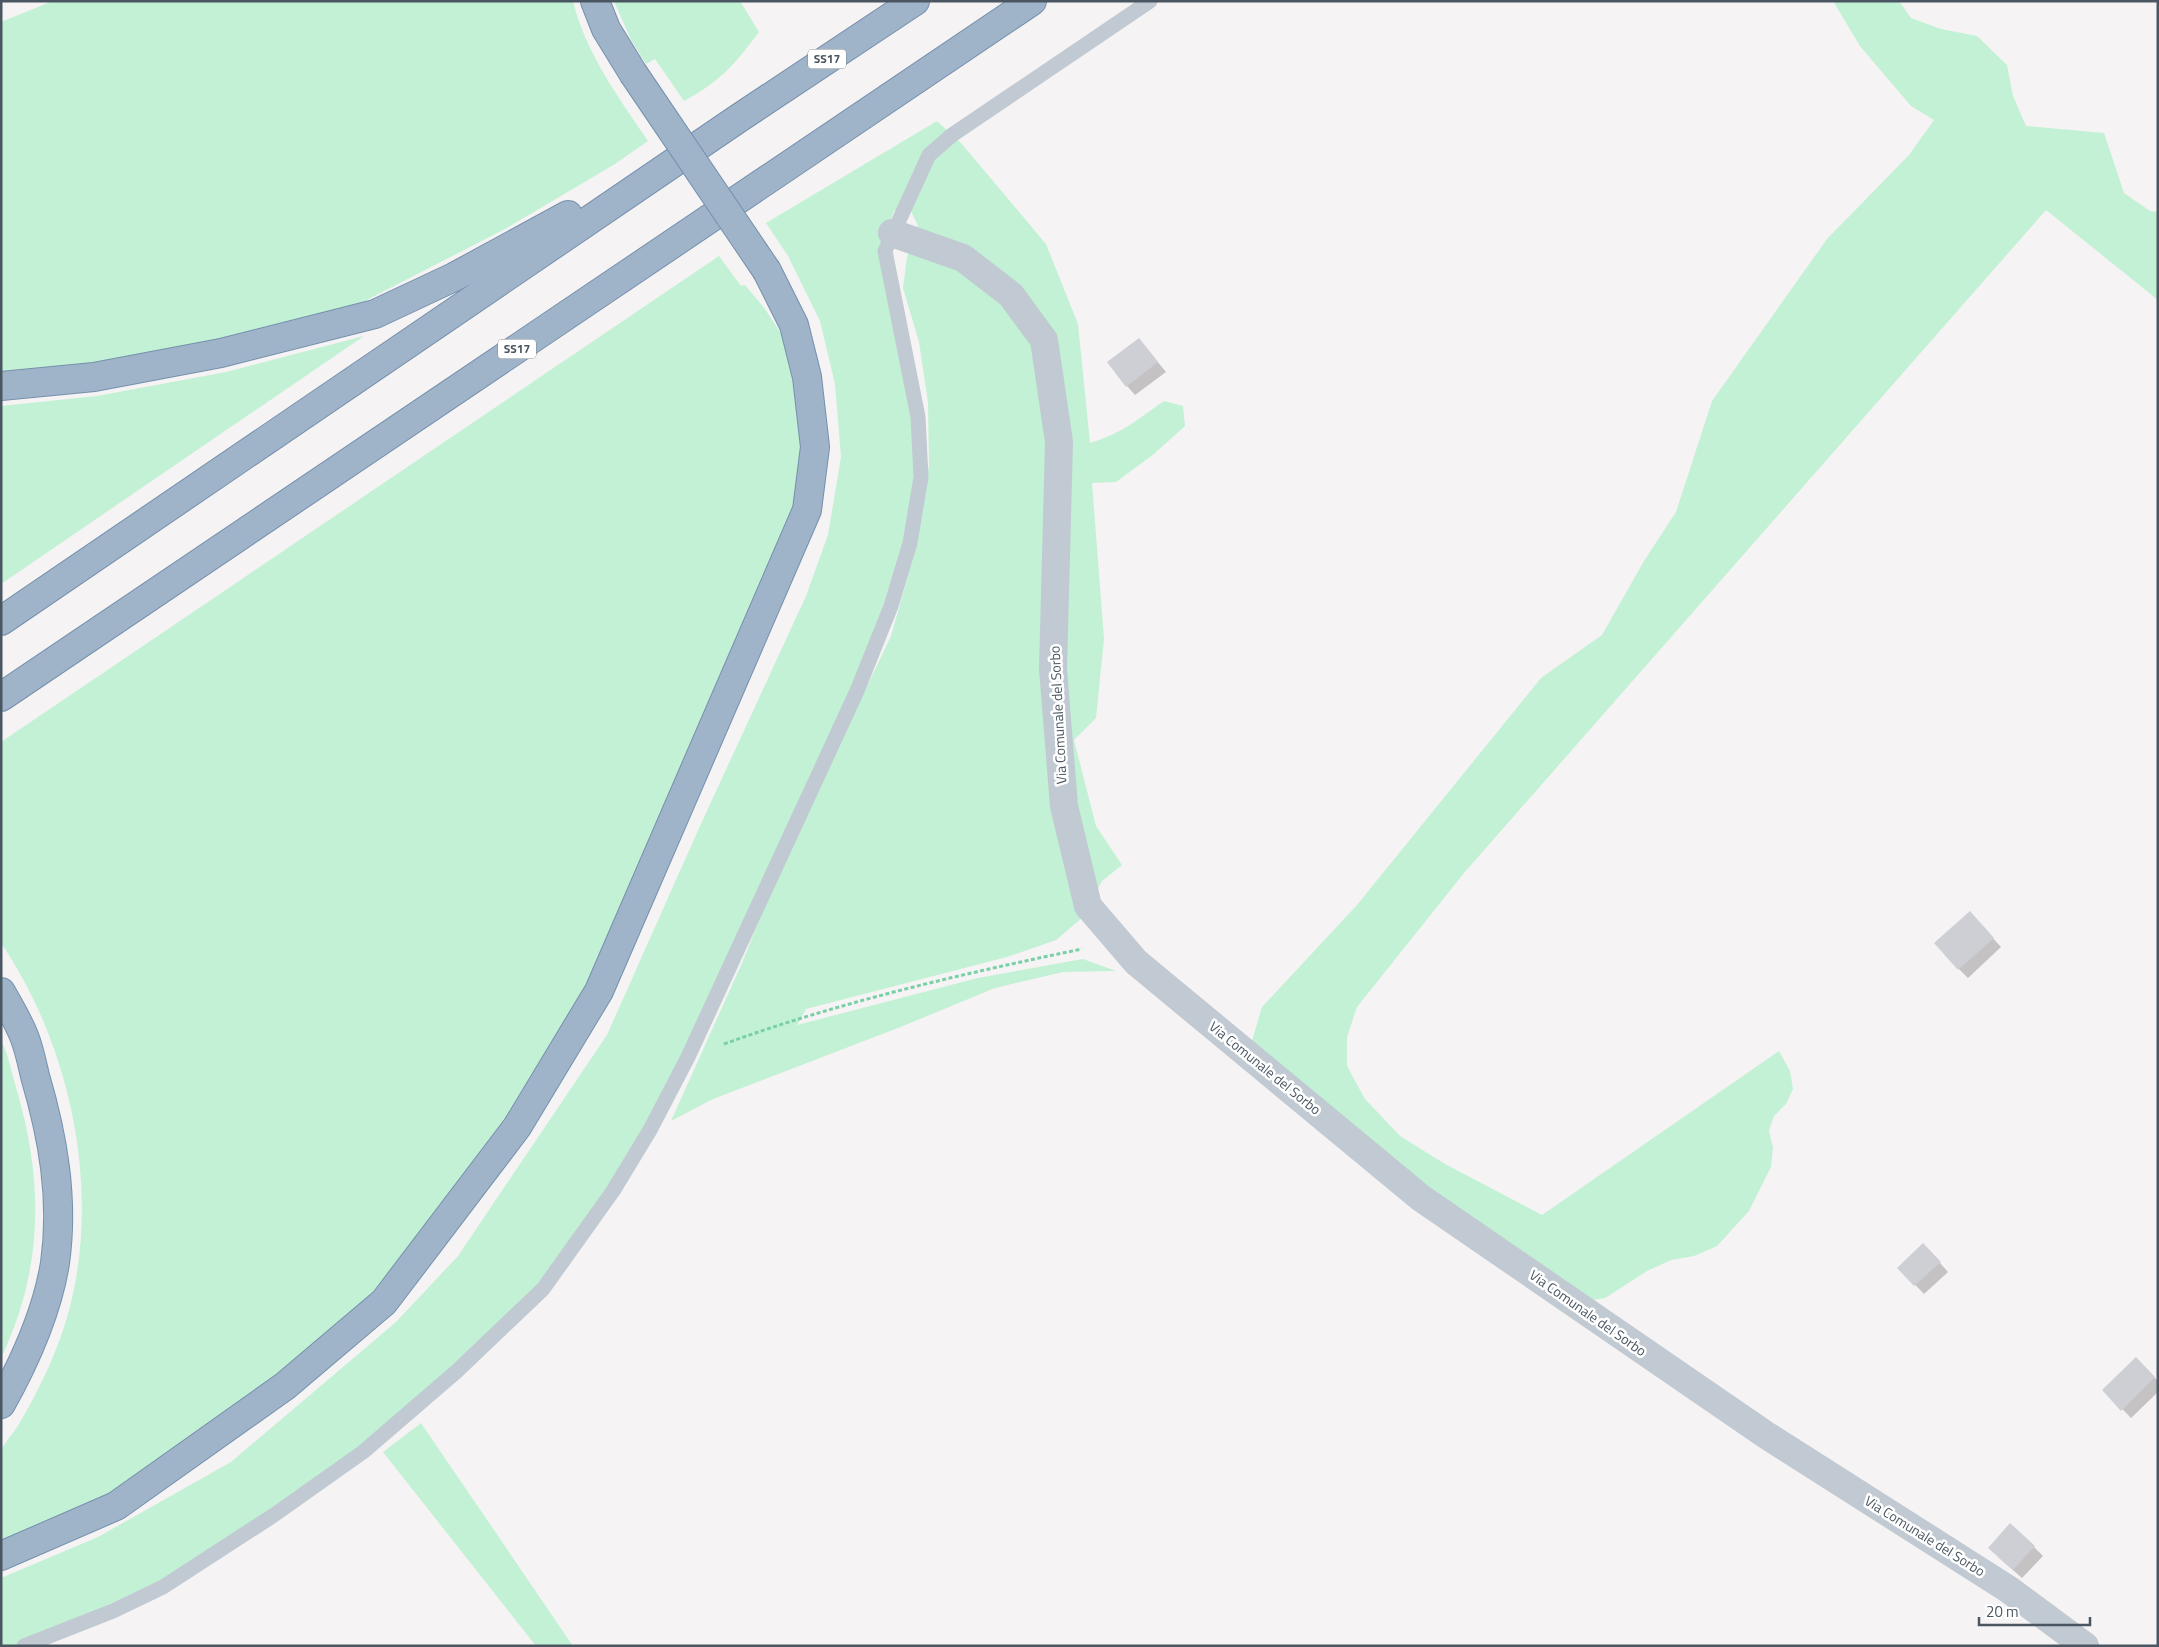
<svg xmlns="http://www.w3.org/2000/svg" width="2159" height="1647" viewBox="0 0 2159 1647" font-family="'Titillium Web',sans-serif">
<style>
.green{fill:#c3f1d5}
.shadow{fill:#0003}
.building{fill:#cdcfd5}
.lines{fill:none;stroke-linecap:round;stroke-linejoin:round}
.trunk-casing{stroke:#7690ad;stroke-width:30}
.path{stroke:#7ad0a6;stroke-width:3;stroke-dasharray:4 2.5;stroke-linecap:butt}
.service{stroke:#c1cad2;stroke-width:15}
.minor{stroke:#c1cad2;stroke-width:28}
.trunk{stroke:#9fb4c9;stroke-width:28}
.trunk-bridge-casing{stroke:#7690ad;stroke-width:30;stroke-linecap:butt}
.trunk-bridge{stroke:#9fb4c9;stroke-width:28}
.labels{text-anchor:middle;stroke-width:5;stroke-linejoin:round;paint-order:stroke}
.shield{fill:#fff;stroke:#808990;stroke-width:1}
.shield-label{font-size:12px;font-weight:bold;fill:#4a5661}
.street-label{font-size:14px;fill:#4a5661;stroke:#fff}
</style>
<rect width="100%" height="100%" fill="#f5f3f3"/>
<path class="green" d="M53,1H573C585,52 619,98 648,141L615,164L505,229L357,305L267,336L1,379V22Z
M614,1H740L759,32C734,65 721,81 684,101L655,59L646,64L631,40Z
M1833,1H1899L1911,18L1941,29L1977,36L2007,65L2013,96L2026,126L2104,133L2124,193L2150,211L2158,212V300L2046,210L1464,873L1357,1007L1347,1037V1066L1365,1099L1400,1136L1445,1164L1542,1215L1779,1051L1790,1071L1793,1089L1786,1104L1774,1116L1769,1130L1773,1148L1771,1167L1749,1211L1717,1246L1694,1256L1671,1260L1647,1271L1605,1298L1586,1301L1557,1284L1249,1051L1262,1007L1357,905L1541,678L1602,635L1644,561L1676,512L1712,401L1827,239L1909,155L1934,120L1911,106L1882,72L1860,46Z
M937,121L961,143L1046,244L1078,324L1090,443C1119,435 1140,418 1164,401L1183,406L1185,426L1154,454L1116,482L1092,483L1104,639L1096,718L1074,740L1096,826L1122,865L1102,881L1083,917L1056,940L1007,957L806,1009L797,1025L978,978L1083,959L1116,971L1063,972L995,988L903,1026L713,1099L671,1121L742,963L780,868L891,636L916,548L929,465L928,402L919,342L903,288L907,257L918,226L911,211H894L878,252L911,417L915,477L903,542L884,603L851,689L682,1054L645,1126L608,1188L538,1285L452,1366L359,1447L271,1510L160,1581L18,1646H1V1578L98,1537L231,1462L396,1322L458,1256L607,1035L700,826L806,596L828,535L841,457L835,384L820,321L788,256L766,223Z
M719,256L741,286L745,285L765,309L782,335L799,378L807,447L798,507L591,988L510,1122L378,1296L280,1379L112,1498L1,1547C1,1531 0,1459 2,1449C6,1440 14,1433 19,1424C38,1392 55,1357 66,1321C103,1198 73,1049 1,943V742Z
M364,336L1,584V406L97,396L226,372Z
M1,1040C9,1056 12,1075 17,1091C44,1184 43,1270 1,1358Z
M421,1423L573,1646H536L383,1452Z"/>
<path class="shadow" d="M1139,339L1166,372L1135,395L1127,386Z
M1978,922L2001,947L1968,978L1959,969Z
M1932,1254L1948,1272L1924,1294L1899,1268Z
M2136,1359L2158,1381V1392L2131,1418L2104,1390Z
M2034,1547L2043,1556L2022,1578L1998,1557Z"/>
<path class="building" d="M1139,338L1158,362L1126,387L1107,362Z
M1970,911L1994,938L1958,970L1934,943Z
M1923,1243L1941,1262L1914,1286L1897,1268Z
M2136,1357L2155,1377L2121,1411L2102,1390Z
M2010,1523L2035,1546L2013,1570L1988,1548Z"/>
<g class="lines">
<g class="trunk-casing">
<path id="trunk" d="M595,1L606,29L633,73
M1,386L94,377L221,353L375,314L454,277L568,215
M1,621L739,118L915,1
M1,697L1032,1
M1,992C9,1006 18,1021 24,1036C29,1048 32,1063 35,1076C53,1137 64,1199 55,1263C47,1313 25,1361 1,1404
M1,1556L116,1506L285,1386L384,1302L517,1127L599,991L807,510L815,447L807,377L794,325L767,271"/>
</g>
<path class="path" d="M724,1044C840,1002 961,974 1082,949"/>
<path class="service" d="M24,1646L113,1611L163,1587L274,1515L363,1452L457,1371L543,1289L613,1191L650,1130L688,1057L857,691L891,606L910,543L921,477L918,417L885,251L929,155L952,135L1150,1"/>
<path class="minor" d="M892,233L963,258L1011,295L1044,340L1059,442L1053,669L1064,806L1088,906L1136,962L1421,1198L1766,1435L2008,1589L2085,1646"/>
<use href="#trunk" class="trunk"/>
<g class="trunk-bridge-casing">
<path id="trunk-bridge" d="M633,73L767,271"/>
</g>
<use href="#trunk-bridge" class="trunk-bridge"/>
</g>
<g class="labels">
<g class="shield">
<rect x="808" y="49.5" width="38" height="19" rx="4"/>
<rect x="498" y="339.5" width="38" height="19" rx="4"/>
</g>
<g class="shield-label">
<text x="827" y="63">SS17</text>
<text x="517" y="353">SS17</text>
</g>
<g class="street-label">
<text transform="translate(1058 715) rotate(-93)" y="5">Via Comunale del Sorbo</text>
<text transform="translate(1265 1068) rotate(39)" y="5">Via Comunale del Sorbo</text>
<text transform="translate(1588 1313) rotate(35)" y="5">Via Comunale del Sorbo</text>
<text transform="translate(1925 1536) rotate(32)" y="5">Via Comunale del Sorbo</text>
</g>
</g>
<rect width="2159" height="1647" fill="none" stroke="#4a5661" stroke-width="5"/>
<path d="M1979 1617v8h111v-8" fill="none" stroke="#4a5661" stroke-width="2.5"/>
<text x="1986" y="1617" font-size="15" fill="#4a5661" stroke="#ffffff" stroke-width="4" paint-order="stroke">20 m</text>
</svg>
